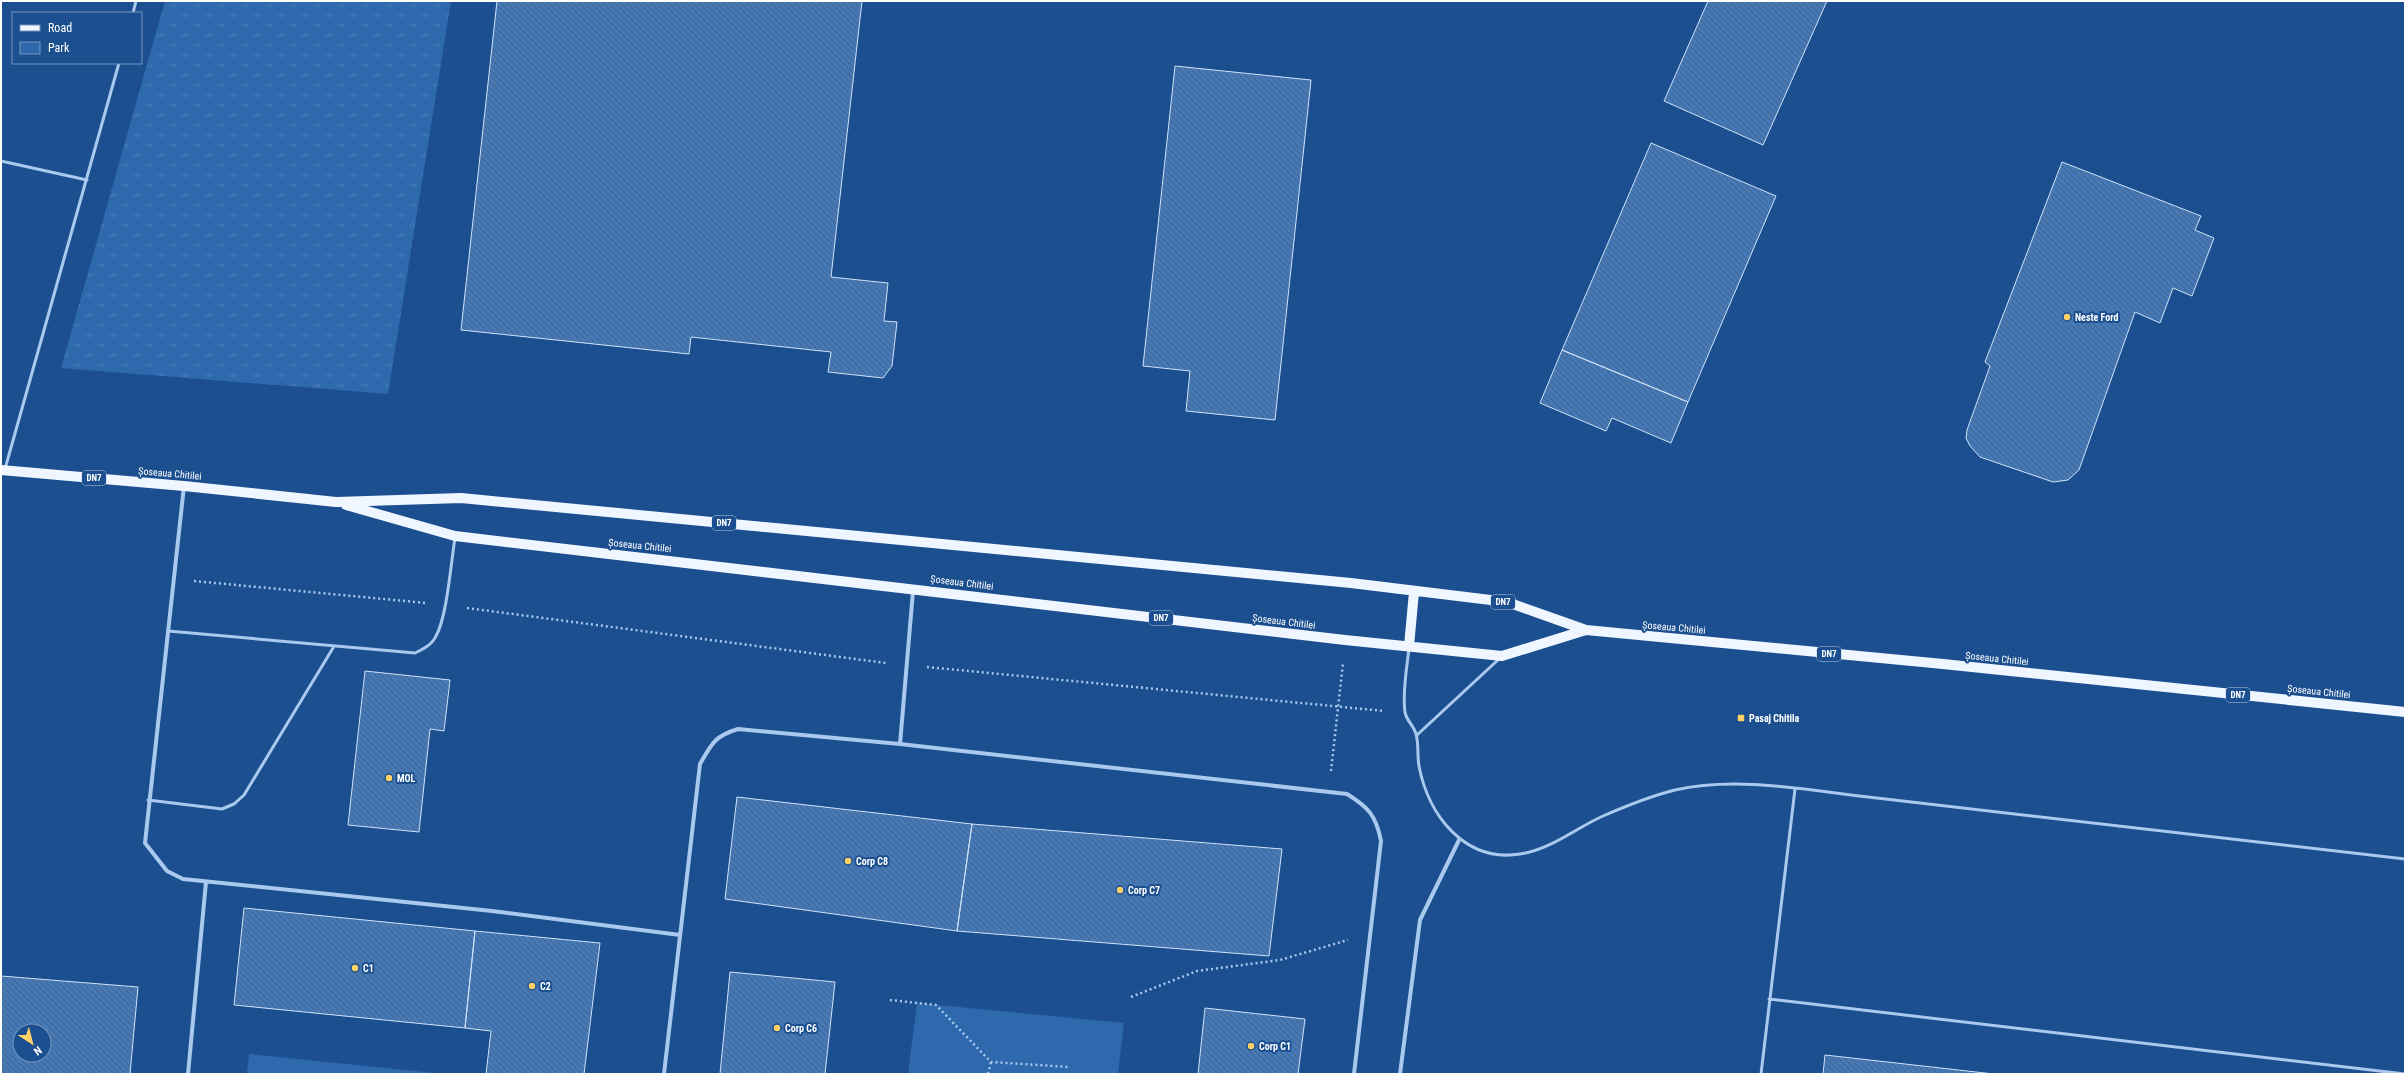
<svg xmlns="http://www.w3.org/2000/svg" width="2406" height="1075" viewBox="0 0 2406 1075" font-family="'Roboto Condensed',sans-serif">
<style>
.grass{fill:url(#grass-tufts)}
.park{fill:#2e69ad}
.building{fill:url(#building-back-hatch);stroke:#cfe3fa;fill-rule:evenodd}
.lines{fill:none;stroke-linecap:round;stroke-linejoin:round}
.path{stroke:#a9c9ee;stroke-width:2.5;stroke-dasharray:2 3;stroke-linecap:butt}
.lane{stroke:#a9c9ee;stroke-width:3}
.street{stroke:#a9c9ee;stroke-width:4}
.primary{stroke:#f0f6ff;stroke-width:10}
.poi-dot{fill:#ffd166;stroke:#1b4f8f;stroke-width:1.5}
.labels{text-anchor:middle;stroke-width:4;stroke-linejoin:round;paint-order:stroke}
.shield{fill:#1b4f8f;stroke:#bbcadd;stroke-width:1}
.shield-label{font-size:9px;font-weight:bold;fill:#fff}
.poi-label{font-size:10px;font-weight:bold;fill:#fff;stroke:#1b4f8f;text-anchor:start}
.street-label{font-size:10px;fill:#fff;stroke:#1b4f8f}
</style>
<defs>
<pattern id="grass-tufts" width="24" height="20" patternUnits="userSpaceOnUse"><rect width="24" height="20" fill="#2e69ad"/><path d="M3 7l-1-3M5 7V3M7 7l1-3M15 17l-1-3M17 17v-4M19 17l1-3" fill="none" stroke="#4d80b9"/></pattern>
<pattern id="building-back-hatch" width="6" height="6" patternUnits="userSpaceOnUse"><rect width="6" height="6" fill="#4478b7"/><path d="M-1 5l2 2M0 0l6 6M5-1l2 2" fill="none" stroke="#486282"/></pattern>
</defs>
<rect width="100%" height="100%" fill="#1b4f8f"/>
<path class="grass" d="M165,1H451L388,394L61,368Z"/>
<path class="park" d="M917,1003L1124,1023L1118,1074H908Z
M249,1054L444,1074H247Z"/>
<path class="building" d="M497,1H862L831,277L888,283L884,321L897,322L892,366L883,378L828,372L831,352L691,337L689,354L461,330Z
M1708,1H1827L1763,145L1664,101Z
M1175,66L1311,80L1275,420L1186,411L1190,371L1143,366Z
M1651,143L1776,196L1688,402L1562,350Z
M2062,162L2201,216L2195,230L2214,238L2192,296L2173,288L2160,323L2135,312L2079,470L2068,480L2053,482L1980,457L1970,446L1966,438L1967,430L1990,366L1985,362Z
M1562,350L1688,402L1671,443L1612,418L1606,431L1540,403Z
M365,671L450,680L444,731L430,729L419,832L348,825Z
M737,797L972,824L957,931L725,899Z
M972,824L1282,849L1269,956L957,931Z
M244,908L475,931L465,1028L234,1005Z
M475,931L600,943L584,1074H486L491,1031L465,1028Z
M730,972L835,982L825,1074H720Z
M1,976L138,987L130,1074H1ZM20,1031H44V1055H20Z
M1205,1008L1305,1019L1298,1074H1198Z
M1825,1055L1994,1074H1823Z"/>
<g class="lines">
<path class="path" d="M194,581L426,603
M467,608L886,663
M927,667L1384,711
M1331,771L1343,663
M1131,997L1197,971L1280,960L1348,940
M890,1000L936,1005L991,1062L1069,1067
M988,1074L991,1062"/>
<path class="lane" d="M133,13L136,1
M1,161L87,180
M5,469L119,63
M168,631L415,653C423,649 432,645 436,636C447,617 451,562 455,538
M1409,648C1407,668 1402,692 1405,712C1406,720 1414,726 1416,734C1419,744 1417,756 1419,766C1428,814 1464,863 1520,854C1550,850 1576,828 1603,816C1626,806 1651,796 1675,790C1737,776 1805,790 1868,797L2405,859
M1417,735L1499,659
M148,800L222,809L234,804L244,795L333,648
M1769,999L2405,1074
M1761,1074L1795,789"/>
<path class="street" d="M184,486L145,843L167,871L183,879L492,911L680,935
M900,744L913,591
M188,1074L206,882
M664,1074L700,764C712,743 715,736 738,729L900,744L1347,794C1368,807 1376,815 1381,841L1354,1074
M1400,1074L1420,920L1459,840"/>
<path class="primary" d="M1,470L184,486L336,502L461,498L1351,583L1507,602L1586,630L1943,664L2405,712
M346,505L455,536L1345,640L1502,656L1586,630
M1409,646L1414,592"/>
</g>
<g class="poi-dot">
<circle cx="2067" cy="317" r="4"/>
<rect x="1737" y="714" width="8" height="8" rx="2"/>
<circle cx="389" cy="778" r="4"/>
<circle cx="848" cy="861" r="4"/>
<circle cx="1120" cy="890" r="4"/>
<circle cx="355" cy="968" r="4"/>
<circle cx="532" cy="986" r="4"/>
<circle cx="777" cy="1028" r="4"/>
<circle cx="1251" cy="1046" r="4"/>
</g>
<g class="labels">
<g class="shield">
<rect x="82" y="471" width="24" height="14" rx="3"/>
<rect x="712" y="516" width="24" height="14" rx="3"/>
<rect x="1491" y="595" width="24" height="14" rx="3"/>
<rect x="1149" y="611" width="24" height="14" rx="3"/>
<rect x="1817" y="647" width="24" height="14" rx="3"/>
<rect x="2226" y="688" width="24" height="14" rx="3"/>
</g>
<g class="shield-label">
<text x="94" y="481">DN7</text>
<text x="724" y="526">DN7</text>
<text x="1503" y="605">DN7</text>
<text x="1161" y="621">DN7</text>
<text x="1829" y="657">DN7</text>
<text x="2238" y="698">DN7</text>
</g>
<g class="poi-label">
<text x="2075" y="321">Neste Ford</text>
<text x="1749" y="722">Pasaj Chitila</text>
<text x="397" y="782">MOL</text>
<text x="856" y="865">Corp C8</text>
<text x="1128" y="894">Corp C7</text>
<text x="363" y="972">C1</text>
<text x="540" y="990">C2</text>
<text x="785" y="1032">Corp C6</text>
<text x="1259" y="1050">Corp C1</text>
</g>
<g class="street-label">
<text transform="translate(170 473) rotate(5)" y="4">Șoseaua Chitilei</text>
<text transform="translate(640 545) rotate(6)" y="4">Șoseaua Chitilei</text>
<text transform="translate(962 582) rotate(7)" y="4">Șoseaua Chitilei</text>
<text transform="translate(1284 621) rotate(7)" y="4">Șoseaua Chitilei</text>
<text transform="translate(1674 627) rotate(5)" y="4">Șoseaua Chitilei</text>
<text transform="translate(1997 658) rotate(6)" y="4">Șoseaua Chitilei</text>
<text transform="translate(2319 691) rotate(6)" y="4">Șoseaua Chitilei</text>
</g>
</g>
<rect width="2406" height="1075" fill="none" stroke="#ffffff" stroke-width="4"/>
<rect x="12" y="12" width="130" height="52" fill="#1b4f8f" stroke="#7695bc"/>
<rect x="20" y="25" width="20" height="6" fill="#f0f6ff" stroke="#7695bc"/>
<text x="48" y="32" font-size="12" fill="#ffffff">Road</text>
<rect x="20" y="42" width="20" height="12" fill="#2e69ad" stroke="#7695bc"/>
<text x="48" y="52" font-size="12" fill="#ffffff">Park</text>
<g transform="translate(32 1043) rotate(144)"><circle r="19" fill="#1b4f8f" stroke="#7695bc"/>
<path d="M0-3L7 15L0 10L-7 15Z" fill="#ffd166"/>
<text y="-6" font-size="11" font-weight="bold" text-anchor="middle" fill="#ffffff">N</text>
</g>
</svg>
